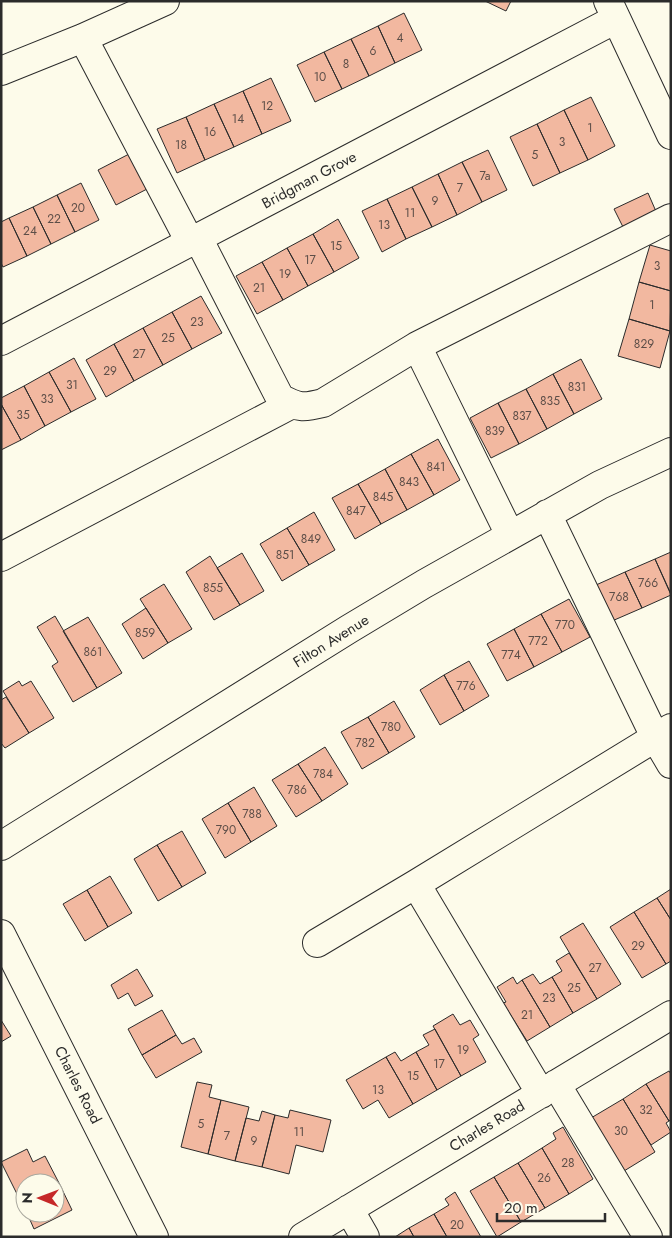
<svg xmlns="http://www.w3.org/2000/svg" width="672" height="1238" viewBox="0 0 672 1238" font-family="Jost,sans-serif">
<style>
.building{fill:#f2b8a0;stroke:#2b2b2b}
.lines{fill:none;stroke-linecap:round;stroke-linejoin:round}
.minor-casing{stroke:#2b2b2b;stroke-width:30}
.minor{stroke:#fdfbea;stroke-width:28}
.labels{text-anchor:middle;stroke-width:4;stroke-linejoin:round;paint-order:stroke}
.number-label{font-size:12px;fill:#5d4e48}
.street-label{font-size:15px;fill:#2b2b2b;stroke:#fdfbea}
</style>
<rect width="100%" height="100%" fill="#fdfbea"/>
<path class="building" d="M485,1H511L506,11Z
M404,13L422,50L395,63L378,26Z
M378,26L395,63L369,76L351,39Z
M351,39L369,76L342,89L324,52Z
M324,52L342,89L315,102L297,65Z
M271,78L291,121L262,134L243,91Z
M243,91L262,134L234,147L214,104Z
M591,97L615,146L588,160L564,110Z
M214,104L234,147L205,160L186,117Z
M564,110L588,160L560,173L537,124Z
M186,117L205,160L177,173L157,129Z
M537,124L560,173L533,186L510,137Z
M488,150L507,190L482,202L462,162Z
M131,153L149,188L116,205L98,170Z
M462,162L482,202L457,215L438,174Z
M438,174L457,215L432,227L412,187Z
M81,183L99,220L75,232L57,195Z
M412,187L432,227L406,239L387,199Z
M648,193L658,216L625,231L614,209Z
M57,195L75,232L51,244L33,207Z
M387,199L406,239L382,252L362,211Z
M33,207L51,244L27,256L9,218Z
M9,218L27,256L3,267L1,263V222Z
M338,219L359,258L334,272L313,234Z
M313,234L334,272L308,286L287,248Z
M650,245L671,251V291L639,282Z
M287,248L308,286L283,300L262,262Z
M262,262L283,300L257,314L236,276Z
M639,282L671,291L670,331L629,319Z
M201,296L222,333L192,349L172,312Z
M172,312L192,349L163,365L143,328Z
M629,319L670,331L660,368L618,356Z
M143,328L163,365L134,381L114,344Z
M114,344L134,381L106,397L86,360Z
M74,358L96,399L71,412L49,372Z
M581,359L602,399L574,414L553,374Z
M49,372L71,412L45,426L24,386Z
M553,374L574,414L547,429L526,389Z
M24,386L45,426L21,440L1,404V398Z
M526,389L547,429L519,444L498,403Z
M498,403L519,444L491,458L470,418Z
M1,404L21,440L1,450Z
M438,439L460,480L434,495L411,454Z
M411,454L434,495L407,510L385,469Z
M385,469L407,510L381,524L358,484Z
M358,484L381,524L355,539L332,498Z
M314,512L335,550L309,565L287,528Z
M287,528L309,565L282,581L260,544Z
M671,552V594L655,559Z
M242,553L264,591L240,605L217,568Z
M210,556L240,605L214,620L186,572Z
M655,559L671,595L642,608L625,572Z
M625,572L642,608L612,621L596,585Z
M164,584L192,629L168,643L140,599Z
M569,599L590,637L562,652L541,614Z
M146,608L168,643L143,659L122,624Z
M541,614L562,652L534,667L514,629Z
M55,616L97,688L73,702L52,666L58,662L37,627Z
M88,617L122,673L97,688L63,631Z
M514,629L534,667L507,681L487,644Z
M469,661L489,696L464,711L444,675Z
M444,675L464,711L440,725L420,690Z
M19,681L22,686L31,681L54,718L29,733L3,691Z
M6,697L29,733L5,748L1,743V700Z
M394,701L415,737L389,753L368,717Z
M368,717L389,753L362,769L341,732Z
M325,747L348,784L322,801L298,764Z
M298,764L322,801L296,817L272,780Z
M254,787L277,826L251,842L228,803Z
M228,803L251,842L225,858L202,819Z
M182,831L206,873L182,887L157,845Z
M157,845L182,887L158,901L134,859Z
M110,876L132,913L108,927L87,890Z
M671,889V920L657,898Z
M87,890L108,927L85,941L63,904Z
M657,898L671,920V961L666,964L634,912Z
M634,912L666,964L642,978L610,927Z
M583,923L621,984L597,999L560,937Z
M569,953L597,999L573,1013L552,977L562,971L556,961Z
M137,969L153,996L135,1006L128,993L118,999L111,985Z
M533,974L540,984L552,977L573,1013L550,1027L522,980Z
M513,977L517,984L522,980L550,1027L527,1041L503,1003L506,1002L497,987Z
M162,1010L176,1035L142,1055L128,1029Z
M453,1014L460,1025L470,1020L479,1035L473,1039L486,1062L461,1076L433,1026Z
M1,1020L11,1036L1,1042Z
M435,1029L461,1076L437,1090L416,1052L429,1045L423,1035Z
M176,1035L182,1044L194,1038L202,1052L156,1078L142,1055Z
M395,1052L401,1061L416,1052L437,1090L413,1104L386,1057Z
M386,1057L413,1104L389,1118L378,1100L363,1109L346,1080Z
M669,1071L671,1074V1120L669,1121L646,1084Z
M197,1082L212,1085L209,1097L221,1100L208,1154L181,1147Z
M646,1084L669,1121L666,1123L671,1132L651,1145L623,1099Z
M623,1099L655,1152L624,1171L591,1118Z
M221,1100L249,1107L235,1161L208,1154Z
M290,1110L331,1120L323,1152L296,1145L289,1174L262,1167L275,1115L288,1118Z
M262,1111L275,1115L262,1167L235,1161L246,1118L259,1121Z
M563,1127L593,1179L569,1194L542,1148L556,1139L553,1133Z
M542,1148L569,1194L545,1208L518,1163Z
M27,1149L33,1162L45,1156L59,1183L55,1185V1183H25V1200L21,1202L1,1162Z
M518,1163L545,1208L521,1222L494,1177Z
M494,1177L521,1222L497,1237L470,1191Z
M59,1183L72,1210L34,1229L27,1213H55V1185Z
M455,1192L481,1237H447L434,1214L449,1205L445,1199Z
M434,1214L447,1237H414L409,1228Z
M409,1228L414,1237H395Z"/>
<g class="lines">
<g class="minor-casing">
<path id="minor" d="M608,1L671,135
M83,38L190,242
M1,71L83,38L165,1
M198,238L280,398C299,408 303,408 323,403L417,346L671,218
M1,341L616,19
M417,346L510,535
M547,514L655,737L671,764
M1,557L292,404
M1,846L349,629L424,584L600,485L671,452
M416,884L541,1094
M1,934L154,1237
M317,943L416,884L671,728
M556,1084L648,1237
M349,1209L365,1237
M303,1237L671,1015"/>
</g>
<use href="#minor" class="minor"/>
</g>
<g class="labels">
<g class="number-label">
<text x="400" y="42">4</text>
<text x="373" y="55">6</text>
<text x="346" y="68">8</text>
<text x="320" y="81">10</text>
<text x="267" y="110">12</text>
<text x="238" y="123">14</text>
<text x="590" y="132">1</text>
<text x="210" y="136">16</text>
<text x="562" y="146">3</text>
<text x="181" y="149">18</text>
<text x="535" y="159">5</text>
<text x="485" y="180">7a</text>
<text x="460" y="192">7</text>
<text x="435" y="205">9</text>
<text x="78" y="212">20</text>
<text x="410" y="217">11</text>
<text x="54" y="223">22</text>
<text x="384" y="229">13</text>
<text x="30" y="235">24</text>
<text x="336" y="250">15</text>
<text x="310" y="264">17</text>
<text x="657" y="270">3</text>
<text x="285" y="278">19</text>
<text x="259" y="292">21</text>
<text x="652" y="309">1</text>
<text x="197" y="326">23</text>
<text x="168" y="342">25</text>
<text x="644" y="348">829</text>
<text x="139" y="358">27</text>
<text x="110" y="375">29</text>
<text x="72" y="389">31</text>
<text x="577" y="391">831</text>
<text x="47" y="403">33</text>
<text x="550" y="405">835</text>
<text x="23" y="419">35</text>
<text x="522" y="420">837</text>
<text x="495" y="435">839</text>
<text x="436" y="471">841</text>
<text x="409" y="486">843</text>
<text x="383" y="501">845</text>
<text x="356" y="515">847</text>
<text x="311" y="543">849</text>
<text x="285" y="559">851</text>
<text x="648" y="587">766</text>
<text x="213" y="592">855</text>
<text x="619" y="601">768</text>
<text x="565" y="629">770</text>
<text x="145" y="637">859</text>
<text x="538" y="645">772</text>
<text x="93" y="656">861</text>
<text x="511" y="659">774</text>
<text x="466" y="690">776</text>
<text x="391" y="731">780</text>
<text x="365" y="747">782</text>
<text x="323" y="778">784</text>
<text x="297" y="794">786</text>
<text x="252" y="818">788</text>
<text x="226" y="834">790</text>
<text x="638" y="950">29</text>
<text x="595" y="972">27</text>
<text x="574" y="992">25</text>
<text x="549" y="1002">23</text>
<text x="527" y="1019">21</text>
<text x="463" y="1054">19</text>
<text x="439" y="1068">17</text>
<text x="413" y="1080">15</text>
<text x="378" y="1094">13</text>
<text x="646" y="1114">32</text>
<text x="201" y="1128">5</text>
<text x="621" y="1135">30</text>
<text x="299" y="1136">11</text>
<text x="227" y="1140">7</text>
<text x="254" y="1145">9</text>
<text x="568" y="1167">28</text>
<text x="544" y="1182">26</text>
<text x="457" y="1229">20</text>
</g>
<g class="street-label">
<text transform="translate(309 180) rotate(-28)" y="5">Bridgman Grove</text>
<text transform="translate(331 641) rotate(-32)" y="5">Filton Avenue</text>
<text transform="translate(78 1085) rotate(63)" y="5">Charles Road</text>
<text transform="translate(487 1126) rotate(-31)" y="5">Charles Road</text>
</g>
</g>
<rect width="672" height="1238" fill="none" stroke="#2b2b2b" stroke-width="5"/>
<g transform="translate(40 1198) rotate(271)"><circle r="24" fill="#fdfbea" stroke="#a9a89e"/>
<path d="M0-4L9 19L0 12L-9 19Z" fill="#c62828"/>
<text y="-8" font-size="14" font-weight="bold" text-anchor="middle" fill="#2b2b2b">N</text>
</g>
<path d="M497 1213v8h108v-8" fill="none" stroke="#2b2b2b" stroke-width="2.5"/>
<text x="504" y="1213" font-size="15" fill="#2b2b2b" stroke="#fdfbea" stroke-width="4" paint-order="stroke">20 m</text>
</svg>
